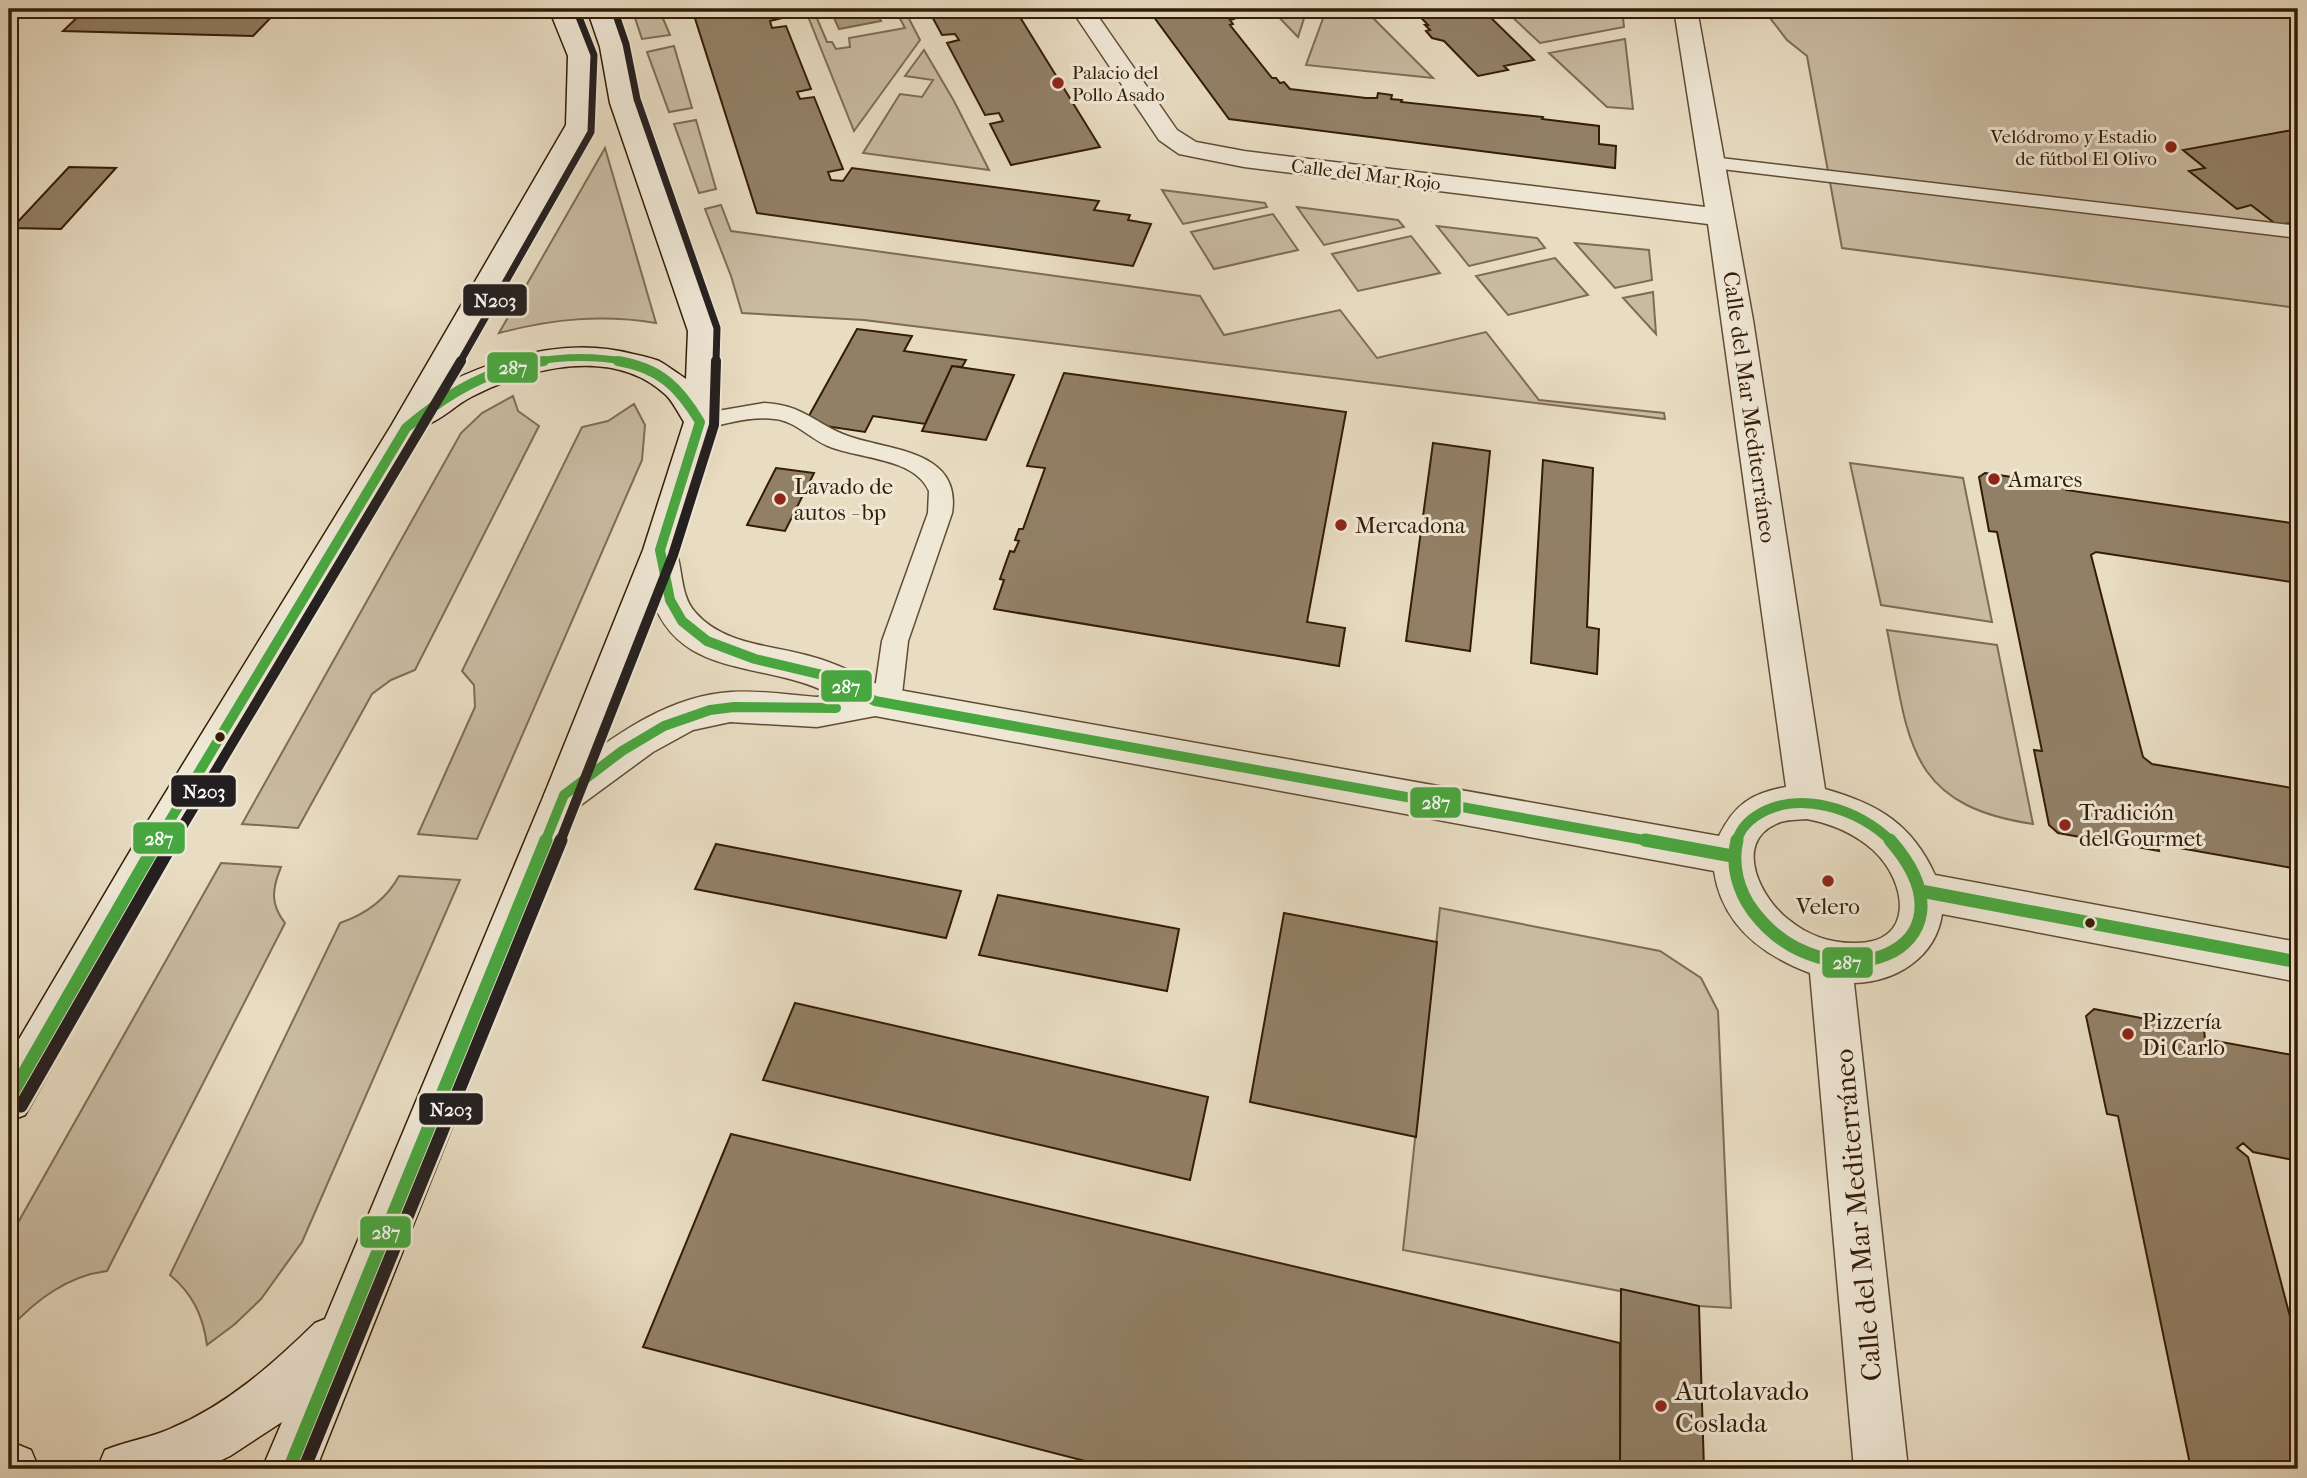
<svg xmlns="http://www.w3.org/2000/svg" width="2307" height="1478" viewBox="0 0 2307 1478" font-family="'IM FELL French Canon',serif">
<style>
.green{fill:#c9bba2;stroke:#7e6c52;stroke-width:2}
.water{fill:#ab9b81;stroke:#7b684f;stroke-width:2}
.building{fill:#928066;stroke:#341c03;stroke-width:2}
.lines{fill:none;stroke-linecap:round;stroke-linejoin:round}
.lane-casing{stroke:#614c33;stroke-width:3}
.street-casing{stroke:#614c33;stroke-width:3}
.secondary-casing{stroke:#341c03;stroke-width:3}
.lane{fill:#f0e8d7;fill-rule:evenodd}
.street{fill:#f0e8d7;fill-rule:evenodd}
.secondary{fill:#f0e8d7;fill-rule:evenodd}
.bus-1-far2-casing{stroke:#f0e8d7;stroke-width:10}
.bus-1-far1-casing{stroke:#f0e8d7;stroke-width:14}
.bus-1-casing{stroke:#f0e8d7;stroke-width:18}
.bus-2-far2-casing{stroke:#f0e8d7;stroke-width:10}
.bus-2-far1-casing{stroke:#f0e8d7;stroke-width:14}
.bus-2-casing{stroke:#f0e8d7;stroke-width:18}
.bus-1-far2{stroke:#48a840;stroke-width:7}
.bus-1-far1{stroke:#48a840;stroke-width:10}
.bus-1{stroke:#48a840;stroke-width:13}
.bus-2-far2{stroke:#231f20;stroke-width:7}
.bus-2-far1{stroke:#231f20;stroke-width:10}
.bus-2{stroke:#231f20;stroke-width:13}
.poi-dot{fill:#8f2418;stroke:#f0e8d7;stroke-width:2.5}
.bus-dot{fill:#341c03;stroke:#f0e8d7;stroke-width:2.5}
.labels{text-anchor:middle;stroke-width:6;stroke-linejoin:round;paint-order:stroke}
.far-poi-label{font-size:19px;fill:#341c03;stroke:#f0e8d7;text-anchor:start}
.far-street-label{font-size:19px;fill:#341c03;stroke:#f0e8d7}
.street-label{font-size:23px;fill:#341c03;stroke:#f0e8d7}
.poi-label{font-size:23px;fill:#341c03;stroke:#f0e8d7;text-anchor:start}
.near-street-label{font-size:28px;fill:#341c03;stroke:#f0e8d7}
.near-poi-label{font-size:28px;fill:#341c03;stroke:#f0e8d7;text-anchor:start}
.line-badge{stroke:#f0e8d7;stroke-width:2.5}
.badge-label{font-size:19px;text-anchor:middle;font-weight:bold;fill:#fff}
</style>
<rect width="100%" height="100%" fill="#e8dcc2"/>
<filter id="stains"><feTurbulence type="fractalNoise" baseFrequency=".00286" numOctaves="4"/><feColorMatrix values="0 0 0 0 .2 0 0 0 0 .09 0 0 0 0 .02 0 0 0 .5 -.17"/></filter>
<radialGradient id="worn" r=".72"><stop offset=".6" stop-color="#630" stop-opacity="0"/><stop offset="1" stop-color="#630" stop-opacity=".3"/></radialGradient>
<path class="green" d="M632,9H659L670,35L642,39Z
M805,9H813L827,42H832L836,49L850,47L849,38L905,28L895,9H904L920,40L854,131Z
M1271,9H1307L1298,37Z
M1345,9H1364L1433,78L1306,65L1325,13L1343,16Z
M1544,9H1622L1624,27L1540,43L1510,15Z
M1763,9H2298V308L1842,248L1807,56L1787,40Z
M1625,39L1633,109L1607,107L1549,53Z
M674,46L692,108L669,112L647,52Z
M924,50L954,101L989,170L863,153L900,94L922,97L933,80L905,76Z
M696,120L716,189L699,193L674,124Z
M605,148L656,323C602,314 552,319 499,333Z
M1162,190L1265,203L1267,207L1183,224Z
M721,205L731,231L1200,296L1224,335L1340,310L1377,358L1486,332L1539,400L1664,413L1665,419L864,320L742,313L731,276L705,209Z
M1297,207L1398,220L1404,227L1324,245Z
M1273,214L1298,250L1214,269L1191,232Z
M1437,226L1537,238L1545,248L1469,266Z
M1411,236L1440,273L1358,291L1332,254Z
M1575,243L1649,250L1652,280L1615,288Z
M1555,258L1588,295L1508,315L1476,276Z
M1653,292L1656,334L1623,298Z
M513,396L518,411L539,426L415,670L391,680L372,694L298,828L242,824L461,433L482,413Z
M634,404L645,425L642,460L477,839L418,834L475,707L474,685L462,671L582,427L608,421Z
M1850,463L1963,478L1992,622L1881,605Z
M1887,630L1997,645L2033,824C1904,805 1909,737 1887,630Z
M221,863L281,867C272,889 270,904 285,923L107,1271C67,1276 36,1300 9,1329V1247L15,1228Z
M399,876L460,880L302,1242L261,1299L235,1324L207,1345C203,1316 193,1294 170,1275L340,923C366,914 386,900 399,876Z
M1440,908L1660,951L1701,978L1718,1011L1731,1308L1699,1306L1403,1250Z"/>
<path class="water" d="M830,9H875L881,21L839,29Z"/>
<path class="building" d="M86,9H279L253,36L63,31Z
M692,9H778L782,18L770,21L772,28L786,26L811,89L797,92L800,99L814,97L843,169L828,172L831,180L843,181L852,168L1099,201L1094,210L1130,215L1128,220L1151,224L1133,266L757,213Z
M928,9H1015L1100,147L1011,165L990,124L1003,121L999,113L985,115L947,43L959,40L955,34L942,35Z
M1148,9H1221L1224,13L1229,12L1234,19L1230,20L1233,24L1230,25L1272,78H1276L1280,83L1284,82L1290,89L1366,98H1377L1378,93L1392,95L1391,99L1402,100L1401,102L1543,117L1542,119L1599,126V144L1616,146L1615,168L1229,119Z
M1413,9H1482L1534,60L1504,66L1508,70L1478,76L1444,41L1432,38L1426,31L1430,30L1425,25H1428Z
M2298,129V222L2277,225L2251,205L2237,209L2189,171L2205,168L2183,150Z
M69,167L116,168L61,229L12,228Z
M857,329L912,336L904,351L966,360L962,367L952,366L925,424L873,416L865,432L805,423Z
M952,366L1014,375L986,440L922,431Z
M1064,373L1346,412L1307,622L1345,628L1339,666L994,609L1004,580L1000,579L1010,551L1014,552L1019,541L1015,540L1019,529H1023L1045,468L1027,466Z
M1433,443L1490,451L1470,651L1406,641Z
M1543,460L1593,468L1587,627L1599,629L1597,674L1531,663Z
M776,468L814,473L785,531L747,525Z
M1985,473L2066,485V490L2298,524V583L2096,552L2091,555L2143,757L2152,764L2298,789V869L2157,844L2159,851L2058,833L2049,825L2034,750L2042,751L1997,532L1989,531L1979,477Z
M716,844L961,891L946,938L695,889Z
M998,895L1179,929L1167,991L979,955Z
M1284,913L1437,942L1416,1137L1250,1102Z
M795,1003L1208,1097L1190,1180L763,1080Z
M2094,1009L2204,1030L2205,1039L2298,1056V1161L2253,1152L2243,1143L2237,1148L2248,1157L2298,1347V1469H2191L2118,1116L2107,1114L2086,1016Z
M731,1134L1620,1343V1469H1116L643,1347Z
M1621,1289L1699,1306L1704,1469H1620Z"/>
<g class="lines">
<g class="lane-casing">
<path id="lane" d="M1712,157L2298,226V238L1705,167L1702,163Z
M764,403C804,405 815,424 848,436C890,451 962,450 952,513L908,641L901,703L897,711L887,714L877,711L873,703L882,641L928,513L929,491C914,457 858,459 828,446C809,438 795,421 775,419C750,416 724,424 700,430L692,428L688,422L692,416L700,414Z"/>
</g>
<g class="street-casing">
<path id="street" d="M1071,9H1093L1177,130L1196,142L1244,151L1705,207L1674,9H1697L1753,320L1825,789C1878,804 1912,824 1935,875L2298,942V982L1942,914C1936,957 1896,982 1854,983L1908,1469H1854L1810,973C1762,955 1722,925 1714,871L875,716L817,727L730,722L693,730L653,752L578,807L564,812L550,807L544,795L550,783C604,745 661,696 731,692C759,690 789,695 817,697L830,694C764,659 672,682 649,588C645,573 640,555 648,541L660,537L672,541C684,562 678,593 695,612C724,646 774,645 813,657C838,664 860,675 882,687L1719,836C1734,805 1751,793 1786,787L1708,224L1244,167L1179,154L1159,140ZM1807,819C1832,824 1854,833 1873,850C1908,882 1916,945 1853,943C1830,943 1807,935 1789,920C1762,900 1732,844 1776,824C1785,819 1797,820 1807,819Z"/>
</g>
<g class="secondary-casing">
<path id="secondary" d="M549,9H572L592,56V125L447,383C505,355 570,337 633,354C642,356 652,358 659,361C668,366 677,373 686,379L688,331L610,103L600,47L587,9H610L624,47L636,103L718,331L716,422L677,550L584,795L316,1469H262L282,1422L230,1456L203,1469H97L105,1450C127,1441 150,1438 172,1428C227,1405 273,1364 315,1323L325,1319L544,795L643,550L684,422C679,414 673,402 666,395C614,346 530,367 473,396C456,404 441,421 423,426L173,850L25,1115L9,1121V1056L145,826L391,426L566,125L568,56Z
M9,1441L31,1450L39,1469H9Z"/>
</g>
<use href="#lane" class="lane"/>
<use href="#street" class="street"/>
<use href="#secondary" class="secondary"/>
<g class="bus-1-far2-casing">
<path id="bus-1-far2" d="M533,362C565,356 596,356 628,362"/>
</g>
<g class="bus-1-far1-casing">
<path id="bus-1-far1" d="M618,361C660,368 679,387 700,422L660,550L670,600L682,621L707,641L755,659L827,676L875,701L1655,842
M157,842L406,428C446,394 491,367 544,361
M545,842L564,795L622,751L664,726L710,710L734,707L836,708
M1737,842C1739,831 1747,822 1756,816C1797,789 1859,808 1892,842"/>
</g>
<g class="bus-1-casing">
<path id="bus-1" d="M1645,840L1732,856
M1737,840C1731,865 1738,891 1753,911C1826,1009 1989,953 1890,840
M1921,891L2298,962
M9,1099L158,840
M289,1469L546,840"/>
</g>
<g class="bus-2-far2-casing">
<path id="bus-2-far2" d="M614,9L626,44L637,99L717,328L716,362
M460,362L591,132L594,55L579,17"/>
</g>
<g class="bus-2-far1-casing">
<path id="bus-2-far1" d="M173,842L461,361
M560,842L673,555L714,425L716,361"/>
</g>
<g class="bus-2-casing">
<path id="bus-2" d="M21,1106L174,840
M304,1469L561,840"/>
</g>
<use href="#bus-1-far2" class="bus-1-far2"/>
<use href="#bus-1-far1" class="bus-1-far1"/>
<use href="#bus-1" class="bus-1"/>
<use href="#bus-2-far2" class="bus-2-far2"/>
<use href="#bus-2-far1" class="bus-2-far1"/>
<use href="#bus-2" class="bus-2"/>
</g>
<g class="poi-dot">
<circle cx="1058" cy="83" r="7"/>
<circle cx="2171" cy="147" r="7"/>
<circle cx="1994" cy="479" r="7"/>
<circle cx="780" cy="499" r="7"/>
<circle cx="1341" cy="525" r="7"/>
<circle cx="2065" cy="825" r="7"/>
<circle cx="1828" cy="881" r="7"/>
<circle cx="2128" cy="1034" r="7"/>
<circle cx="1661" cy="1406" r="7"/>
</g>
<g class="bus-dot">
<circle cx="220" cy="737" r="6"/>
<circle cx="2090" cy="923" r="6"/>
</g>
<g class="labels">
<g class="far-poi-label">
<text x="1072" y="79">Palacio del<tspan x="1072" dy="22">Pollo Asado</tspan></text>
<text x="2157" y="143" text-anchor="end">Velódromo y Estadio<tspan x="2157" dy="22">de fútbol El Olivo</tspan></text>
</g>
<g class="far-street-label">
<text transform="translate(1366 174) rotate(7)" y="7">Calle del Mar Rojo</text>
</g>
<g class="street-label">
<text transform="translate(1750 407) rotate(82)" y="8">Calle del Mar Mediterráneo</text>
</g>
<g class="poi-label">
<text x="2008" y="487">Amares</text>
<text x="794" y="494">Lavado de<tspan x="794" dy="26">autos - bp</tspan></text>
<text x="1355" y="533">Mercadona</text>
<text x="2079" y="820">Tradición<tspan x="2079" dy="26">del Gourmet</tspan></text>
<text x="1828" y="914" text-anchor="middle">Velero</text>
<text x="2142" y="1029">Pizzería<tspan x="2142" dy="26">Di Carlo</tspan></text>
</g>
<g class="near-street-label">
<text transform="translate(1857 1215) rotate(-95)" y="10">Calle del Mar Mediterráneo</text>
</g>
<g class="near-poi-label">
<text x="1675" y="1400">Autolavado<tspan x="1675" dy="32">Coslada</tspan></text>
</g>
</g>
<g class="line-badge">
<rect x="462" y="283" width="66" height="34" rx="7" fill="#231f20"/>
<rect x="486" y="351" width="53" height="33" rx="7" fill="#48a840"/>
<rect x="820" y="669" width="53" height="34" rx="7" fill="#48a840"/>
<rect x="170" y="774" width="67" height="34" rx="7" fill="#231f20"/>
<rect x="1409" y="786" width="53" height="33" rx="7" fill="#48a840"/>
<rect x="132" y="821" width="54" height="34" rx="7" fill="#48a840"/>
<rect x="1821" y="946" width="53" height="33" rx="7" fill="#48a840"/>
<rect x="418" y="1092" width="66" height="34" rx="7" fill="#231f20"/>
<rect x="359" y="1215" width="53" height="34" rx="7" fill="#48a840"/>
</g>
<g class="badge-label">
<text x="495" y="307">N203</text>
<text x="513" y="374">287</text>
<text x="846" y="693">287</text>
<text x="204" y="798">N203</text>
<text x="1436" y="809">287</text>
<text x="159" y="845">287</text>
<text x="1847" y="969">287</text>
<text x="451" y="1116">N203</text>
<text x="386" y="1239">287</text>
</g>
<rect width="2307" height="1478" fill="none" stroke="#e8dcc2" stroke-width="35"/>
<rect x="10" y="10" width="2286" height="1457" fill="none" stroke="#341c03" stroke-width="3.5"/>
<rect x="18" y="18" width="2272" height="1443" fill="none" stroke="#341c03" stroke-width="2"/>
<rect width="100%" height="100%" filter="url(#stains)"/>
<rect width="100%" height="100%" fill="url(#worn)"/>
</svg>
